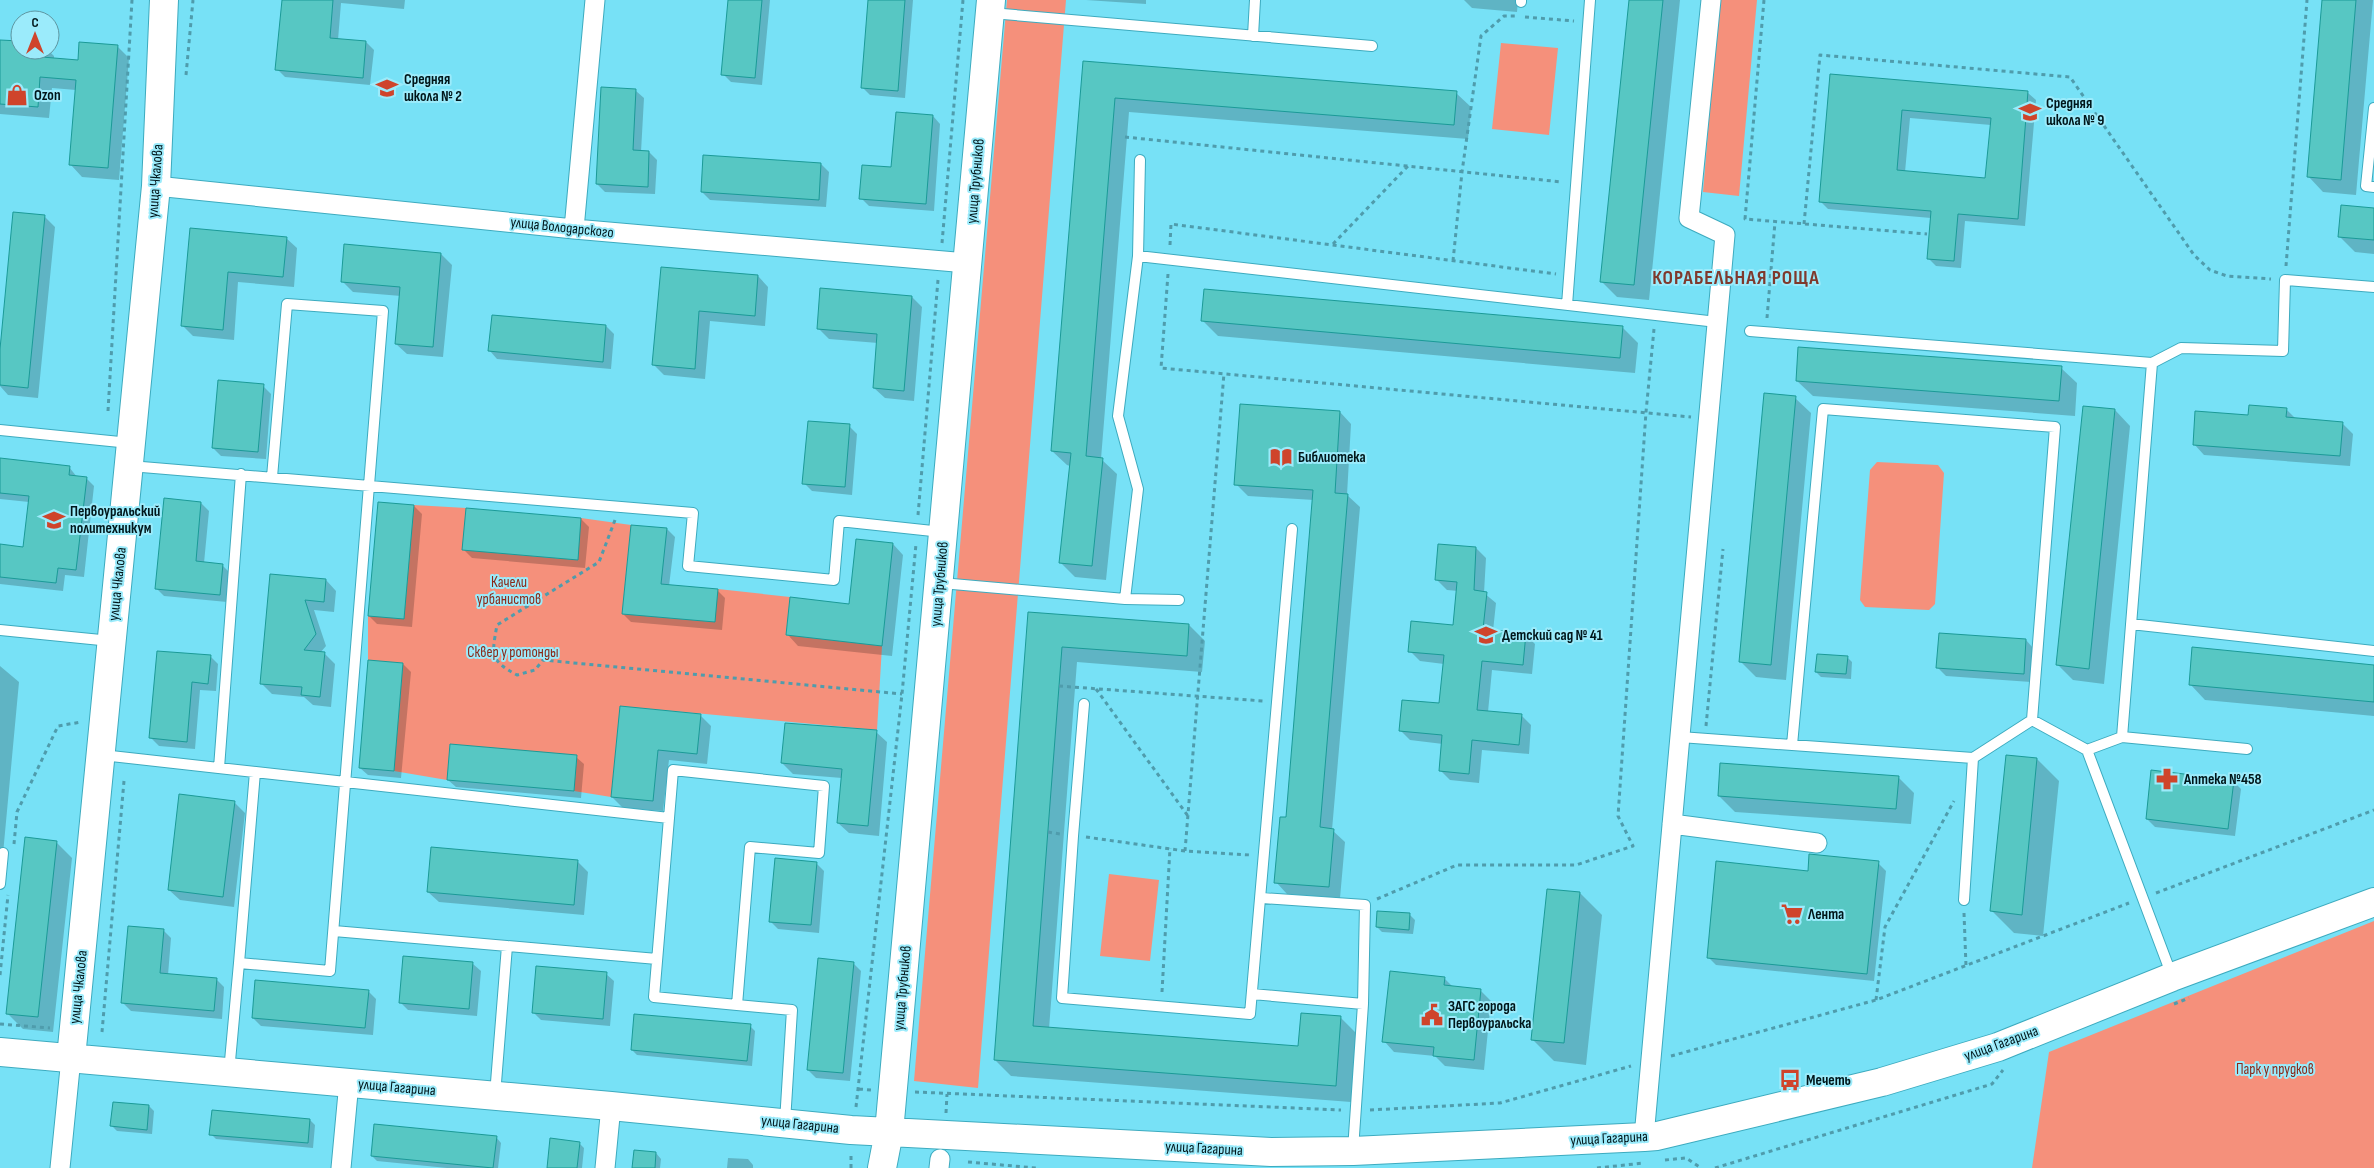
<svg xmlns="http://www.w3.org/2000/svg" width="2374" height="1168" viewBox="0 0 2374 1168" font-family="'Sofia Sans Condensed',sans-serif">
<style>
.green{fill:#f5907b}
.shadow{fill:#0003;fill-rule:evenodd}
.building{fill:#57c7c3;stroke:#1b9a97;fill-rule:evenodd}
.lines{fill:none;stroke-linecap:round;stroke-linejoin:round}
.lane-casing{stroke:#3dabbf;stroke-width:12}
.street-casing{stroke:#3dabbf;stroke-width:21}
.secondary-casing{stroke:#3dabbf;stroke-width:30}
.path{stroke:#4f9cac;stroke-width:3;stroke-dasharray:4 4;stroke-linecap:butt}
.lane{stroke:#fff;stroke-width:10}
.street{stroke:#fff;stroke-width:19}
.secondary{stroke:#fff;stroke-width:28}
.labels{text-anchor:middle;stroke-width:4;stroke-linejoin:round;paint-order:stroke}
.poi-label{font-size:15px;font-weight:bold;fill:#01161a;stroke:#9bebfb;text-anchor:start}
.street-label{font-size:15px;fill:#01161a;stroke:#9bebfb}
.park-label{font-size:15px;fill:#8a2817;stroke:#9bebfb}
.district-label{font-size:20px;font-weight:bold;letter-spacing:1px;fill:#7f392c;stroke:#9bebfb}
</style>
<rect width="100%" height="100%" fill="#77e1f6"/>
<path class="green" d="M1007,0H1066L978,1088L914,1081Z
M1719,0H1757L1739,196L1703,192Z
M1501,43L1558,48L1549,135L1492,129Z
M1877,462L1938,465L1944,473L1935,604L1929,610L1865,607L1860,600L1870,470Z
M414,505L466,508L463,550L577,560L581,518L631,525L622,614L714,622L718,589L790,597L786,635L882,646L877,730L620,706L611,797L574,791L577,756L450,744L447,780L394,771L403,663L368,660V616L404,619Z
M1109,874L1159,880L1150,961L1100,956Z
M2374,921V1168H2032L2049,1052Z"/>
<path class="shadow" d="M283,0H405L404,9L341,3L338,40L366,42L374,50L370,85L285,77L277,69Z
M729,0H770L762,85L731,82L723,74Z
M870,0H913L905,98L870,95L862,87Z
M1086,0H1146V4Z
M1464,0H1518L1517,12L1472,8Z
M1630,0H1680L1649,300L1617,297L1601,281Z
M2323,0H2373L2356,195L2323,192L2308,176Z
M0,41L20,42V50H48L54,56V59L79,61L117,46L129,58L119,180L82,177L71,165L76,90L52,88L49,118L0,114Z
M1084,63L1456,93L1471,107L1468,139L1129,112L1101,459L1117,474L1106,580L1075,577L1060,562L1070,466L1067,465L1052,451Z
M1831,76L2028,93L2036,100L2025,226L1965,221L1961,268L1936,266L1928,258L1931,218L1828,209L1820,201ZM1910,118L1991,125L1986,179L1905,172Z
M636,91L644,98L641,152H649L657,160L655,194L605,192L597,184Z
M933,116L940,124L934,211L869,206L861,198L893,168Z
M821,164L829,172L826,207L710,200L702,192Z
M2374,209V254L2355,252L2339,236Z
M44,216L55,227L38,398L8,395L0,386V362Z
M191,229L286,238L297,248L294,287L238,282L234,340L193,336L183,326Z
M441,254L452,265L443,357L407,354L396,344L401,296L353,292L342,281Z
M662,268L758,276L768,287L765,326L710,321L705,379L664,375L654,365Z
M912,297L922,307L914,401L885,398L874,388L878,343L829,339L818,328Z
M1202,320L1622,327L1638,343L1635,373L1218,336Z
M606,326L614,334L611,369L497,359L490,351Z
M2061,368L2077,383L2075,416L1813,396L1797,381Z
M263,386L271,394L266,459L221,456L213,448Z
M1795,398L1811,413L1786,680L1756,677L1740,661Z
M2286,409L2297,420L2342,423L2353,434L2350,466L2204,455L2194,444L2249,416Z
M2115,410L2130,426L2104,684L2073,680L2058,665Z
M1340,412L1351,424L1347,495L1360,507L1332,830L1345,842L1340,898L1287,894L1276,882L1287,819L1314,500L1248,496L1236,484Z
M849,426L857,434L852,495L812,491L804,483Z
M0,459L69,467L77,477L86,478L94,486L84,577L65,575L63,591L0,584V546L24,548L29,502L0,499Z
M201,503L209,511L204,563L222,565L230,573L227,602L164,596L156,588Z
M414,506L422,514L412,627L377,624L369,616Z
M581,519L589,527L585,568L472,558L464,550Z
M667,529L675,537L669,586L717,590L725,598L722,630L631,622L623,614Z
M893,544L903,555L892,656L798,646L788,635L850,605Z
M1476,548L1486,558L1484,593L1496,603L1493,631L1525,634L1535,644L1532,674L1492,670L1488,712L1521,715L1531,725L1529,754L1482,750L1479,783L1450,780L1440,770L1443,744L1410,740L1400,730L1440,705L1444,664L1420,661L1410,651L1454,627L1458,591L1447,590L1437,580Z
M271,575L326,580L336,591L334,612L314,610L326,646L320,653H324L335,664L331,707L313,705L304,697L272,694L261,683Z
M1029,613L1189,625L1205,641L1202,672L1077,662L1049,1029L1300,1047L1341,1018L1356,1033L1351,1102L1011,1076L995,1060Z
M2026,640L2033,648L2031,682L1946,676L1938,668Z
M210,656L218,664L216,691L200,690L195,749L159,746L151,738Z
M1847,657L1852,662L1851,679L1821,677L1816,672Z
M403,664L411,672L401,778L368,775L360,768Z
M0,666L19,682L3,854H0Z
M2374,666V716L2205,700L2190,684Z
M621,707L700,715L711,726L707,764L669,760L663,811L623,808L612,797Z
M876,732L887,742L879,836L849,833L838,823L842,778L793,774L782,763Z
M576,757L584,764L581,798L456,787L448,780Z
M2037,759L2059,781L2043,936L2014,933L1992,911Z
M1898,777L1914,793L1911,824L1735,812L1719,796Z
M2233,781L2241,789L2235,836L2155,827L2147,819Z
M234,802L245,813L234,907L180,900L169,890Z
M56,842L72,858L53,1032L23,1029L8,1014Z
M577,861L588,872L584,915L439,902L428,892Z
M816,863L824,871L819,933L778,929L770,921Z
M1878,863L1886,871L1874,981L1716,965L1708,957L1809,872Z
M1580,893L1602,915L1586,1065L1554,1061L1532,1039Z
M1409,914L1415,920L1413,934L1382,932L1377,927Z
M163,930L171,938L168,975L216,979L224,987L222,1019L131,1011L123,1003Z
M853,963L861,971L850,1081L816,1078L808,1070Z
M473,964L481,971L477,1016L408,1010L400,1002Z
M606,974L614,981L610,1026L541,1020L534,1013Z
M1444,978L1453,987L1480,990L1491,1001L1484,1070L1445,1066L1435,1056L1394,1052L1384,1041Z
M368,991L376,999L373,1035L261,1026L253,1018Z
M750,1026L755,1031L752,1066L637,1055L632,1050Z
M149,1106L154,1111L152,1134L117,1131L112,1126Z
M310,1120L315,1125L313,1148L216,1139L211,1134Z
M496,1137L501,1143L498,1168H447L377,1161L372,1156Z
M579,1143L584,1148L582,1168H548Z
M656,1153L661,1159L660,1168H633Z
M728,1158L748,1159L753,1165V1168H727Z"/>
<path class="building" d="M282,0H333L330,38L366,41L363,78L275,70Z
M728,0H762L755,78L721,75Z
M868,0H905L898,91L861,88Z
M1629,0H1663L1634,285L1600,282Z
M2322,0H2356L2341,180L2307,177Z
M0,40L20,41V50H42V57L78,60L79,42L118,45L108,168L69,165L76,80L40,77L38,107L0,104Z
M1083,61L1457,91L1454,125L1115,98L1086,456L1103,458L1092,566L1059,563L1071,453L1051,451Z
M1830,74L2028,91L2018,219L1958,214L1954,261L1927,259L1931,211L1819,202ZM1902,110L1991,118L1985,178L1897,170Z
M601,87L636,89L633,150L649,151L648,187L596,184Z
M896,112L933,115L926,204L859,199L862,165L891,167Z
M703,155L821,163L819,200L701,192Z
M2341,205L2374,208V240L2338,237Z
M13,212L45,215L28,388L0,385V349Z
M190,228L287,237L283,277L228,272L223,330L181,326Z
M344,244L441,253L433,347L395,344L400,287L341,282Z
M661,267L758,275L755,316L699,311L695,369L652,365Z
M820,288L912,296L904,391L873,388L877,334L817,329Z
M1204,289L1623,326L1620,358L1201,321Z
M492,315L606,325L603,362L488,351Z
M1798,347L2062,366L2059,401L1796,381Z
M218,380L264,384L258,452L212,448Z
M1764,393L1796,396L1771,665L1739,662Z
M1240,404L1340,411L1335,493L1348,494L1320,827L1334,829L1329,887L1274,883L1280,817H1286L1313,490L1234,485Z
M2249,405L2287,408L2286,417L2343,422L2340,456L2193,445L2195,411L2248,415Z
M2083,406L2115,409L2089,669L2056,665Z
M808,421L850,424L845,487L802,484Z
M0,458L70,466L69,475L87,477L76,570L58,568L56,583L0,577V544L23,547L29,496L0,493Z
M164,498L201,502L196,561L223,564L220,595L155,589Z
M378,502L414,505L404,619L368,616Z
M466,508L581,518L578,560L462,550Z
M631,525L667,528L661,584L718,589L715,622L622,614Z
M856,539L893,543L882,646L786,635L790,597L849,604Z
M1438,544L1476,547L1474,590L1487,592L1483,629L1526,633L1523,665L1482,661L1477,710L1522,714L1519,745L1472,740L1469,774L1439,771L1442,735L1399,731L1402,700L1439,703L1444,655L1408,652L1411,621L1453,625L1457,582L1435,580Z
M270,574L326,579L324,602L305,600L316,634L304,650L325,652L320,697L301,695L302,687L260,684Z
M1028,612L1189,624L1187,656L1062,647L1033,1026L1298,1046L1301,1013L1341,1016L1336,1086L994,1060Z
M1939,633L2026,639L2024,674L1936,668Z
M2192,647L2374,665V702L2189,685Z
M157,651L211,655L208,684L192,682L187,742L149,738Z
M1817,654L1848,656L1846,674L1815,672Z
M368,660L403,663L394,771L359,768Z
M620,706L701,714L697,754L658,750L653,801L611,797Z
M785,723L877,730L868,826L837,823L842,769L781,763Z
M450,744L577,755L574,791L447,780Z
M2006,755L2037,758L2022,915L1990,911Z
M1720,763L1899,776L1896,809L1718,796Z
M2151,770L2234,780L2228,829L2146,819Z
M179,794L235,801L223,897L168,890Z
M25,837L57,841L38,1017L6,1014Z
M431,847L578,860L574,905L427,892Z
M1809,854L1879,861L1867,974L1707,958L1716,861L1808,871Z
M775,858L817,862L811,925L769,922Z
M1547,889L1580,892L1564,1043L1531,1040Z
M1377,911L1410,913L1409,930L1376,927Z
M128,926L164,929L160,973L217,978L214,1011L121,1003Z
M403,956L473,962L469,1009L399,1003Z
M818,958L854,962L843,1073L807,1070Z
M536,966L607,972L603,1019L532,1013Z
M1390,971L1445,977L1444,985L1481,989L1474,1060L1433,1056L1434,1047L1382,1042Z
M255,980L369,990L365,1028L252,1018Z
M634,1014L751,1024L747,1061L631,1050Z
M113,1102L149,1105L147,1130L110,1126Z
M212,1110L310,1119L308,1143L209,1135Z
M374,1124L497,1136L493,1168L371,1156Z
M550,1138L580,1142L577,1168H547Z
M634,1150L656,1152L655,1168H632Z"/>
<g class="lines">
<g class="lane-casing">
<path id="lane" d="M1521,2V0
M991,13L1372,46
M1253,36L1255,0
M2374,108L2366,186L2374,187
M1138,256L1717,322
M1567,305L1590,0
M1750,331L2152,363L2122,737L2087,750
M2152,363L2181,348L2283,351L2285,280L2374,287
M0,430L130,443
M130,466L693,513L688,566L834,580L839,521L942,532
M941,583L1125,599L1179,600
M1125,599L1138,489L1118,416L1138,256L1140,160
M2131,624L2374,651
M0,630L111,641
M1084,704L1073,836L1062,998L1250,1014L1292,529
M2032,720L2087,750L2172,976
M1680,737L1973,758L1964,900
M2122,737L2247,749
M1792,745L1823,409L2055,427L2032,720L1973,758
M102,755L669,818L673,770L824,786L819,853L750,847L737,1005L792,1010L785,1122
M219,768L241,474
M255,772L239,963L330,971L383,311L287,304L272,477
M669,818L654,997L737,1005
M0,884L3,853
M1262,898L1365,905L1363,1004L1353,1150
M334,931L657,959
M1252,994L1363,1004
M229,1072L239,963
M495,1095L507,946"/>
</g>
<g class="street-casing">
<path id="street" d="M156,186L574,229L967,263
M574,229L595,0
M1672,824L1817,843
M1644,1137L1725,235L1689,218L1711,0
M60,1168L71,1058
M341,1168L349,1082
M605,1168L611,1106
M939,1168L940,1159"/>
</g>
<g class="secondary-casing">
<path id="secondary" d="M0,1052L611,1106L851,1130L1271,1152L1353,1151L1644,1137L1657,1136L1882,1082L1998,1047L2172,977L2374,902
M71,1058L156,186L164,0
M882,1168L889,1132L991,0"/>
</g>
<path class="path" d="M1764,0L1745,219L1927,234
M1525,17L1574,21
M186,75L193,0
M1125,137L1562,182
M1804,224L1820,55L2070,77L2194,255L2210,270L2227,276L2271,279
M942,243L963,0
M1333,244L1408,166
M1170,245L1171,224L1556,274
M1453,261L1462,172L1481,36L1504,16H1516
M2286,266L2307,0
M1168,274L1161,368L1691,417
M1767,318L1775,222
M108,411L132,0
M918,515L938,280
M615,520L599,562L497,625C492,654 489,660 517,675L535,670L543,660L902,694
M1059,686L1263,701
M1096,689L1188,816
M1706,726L1723,549
M1048,832L1060,834
M1086,837L1185,851L1251,855
M14,844L17,812L58,726L81,722
M1185,851L1224,373
M2156,893L2374,810
M1377,899L1457,865H1576L1633,846L1618,816L1646,412L1654,329
M1964,913L1966,966
M0,975L8,895
M1162,992L1170,848
M1876,1000L1885,927L1954,801
M2174,1004L2189,998
M0,1024L50,1028
M102,1032L124,781
M1671,1056L1876,1000L2129,903
M859,1089L871,1090
M915,1092L1341,1110
M856,1107L902,694L916,544
M1370,1110L1500,1103L1631,1066
M946,1113L947,1094
M1665,1160L1686,1158L1701,1168
M968,1162L1036,1168
M851,1168V1152
M1597,1168L1644,1163
M1715,1168L1992,1084L2003,1070"/>
<use href="#lane" class="lane"/>
<use href="#street" class="street"/>
<use href="#secondary" class="secondary"/>
</g>
<defs>
<g id="school-bare" transform="scale(1.725)"><path d="M0-5L7-2L0 1L-7-2ZM-4 1L0 2.5L4 1V4Q0 6-4 4Z" fill="#cf442b" stroke="#9bebfb" stroke-width="2.5" paint-order="stroke"/></g>
<g id="shop-bare" transform="scale(1.725)"><path d="M-5-2.5h2.3a2.7 3.5 0 0 1 5.4 0H5L5.5 6h-11ZM-1.5-2.5h3a1.5 2.3 0 0 0-3 0Z" fill="#cf442b" stroke="#9bebfb" stroke-width="2.5" paint-order="stroke"/></g>
<g id="library-bare" transform="scale(1.725)"><path d="M-6-4Q-3-5.5-.7-3.5V5Q-3 3-6 4ZM6-4Q3-5.5 .7-3.5V5Q3 3 6 4Z" fill="#cf442b" stroke="#9bebfb" stroke-width="2.5" paint-order="stroke"/></g>
<g id="university-bare" transform="scale(1.725)"><path d="M0-5L7-2L0 1L-7-2ZM-4 1L0 2.5L4 1V4Q0 6-4 4Z" fill="#cf442b" stroke="#9bebfb" stroke-width="2.5" paint-order="stroke"/></g>
<g id="pharmacy-bare" transform="scale(1.725)"><path d="M-2-6h4v4h4v4h-4v4h-4v-4h-4v-4h4Z" fill="#cf442b" stroke="#9bebfb" stroke-width="2.5" paint-order="stroke"/></g>
<g id="supermarket-bare" transform="scale(1.725)"><path d="M-6-5.5h2.5l.6 2H6L4.5 2H-2.5L-4.4-4H-6ZM-1.5 3.2a1.3 1.3 0 1 0 .1 0ZM3 3.2a1.3 1.3 0 1 0 .1 0Z" fill="#cf442b" stroke="#9bebfb" stroke-width="2.5" paint-order="stroke"/></g>
<g id="civic-bare" transform="scale(1.725)"><path d="M-.6-6.5H3V-4.5H.6V-3L4-1V1h2V6H-6V1h2V-1L-.6-3ZM-1.2 2.5V6h2.4V2.5Z" fill="#cf442b" stroke="#9bebfb" stroke-width="2.5" paint-order="stroke"/></g>
<g id="bus-bare" transform="scale(1.725)"><path d="M-5-6H5V4H4V6H2V4H-2V6H-4V4H-5ZM-3.5-4V0h7V-4ZM-3.5 1.2v1.5H-2V1.2ZM2 1.2v1.5H3.5V1.2Z" fill="#cf442b" stroke="#9bebfb" stroke-width="2.5" paint-order="stroke"/></g>
</defs>
<g fill-rule="evenodd">
<use href="#school-bare" x="387" y="88"/>
<use href="#shop-bare" x="17" y="95"/>
<use href="#school-bare" x="2030" y="112"/>
<use href="#library-bare" x="1281" y="457"/>
<use href="#university-bare" x="54" y="520"/>
<use href="#school-bare" x="1486" y="635"/>
<use href="#pharmacy-bare" x="2167" y="779"/>
<use href="#supermarket-bare" x="1792" y="914"/>
<use href="#civic-bare" x="1432" y="1015"/>
<use href="#bus-bare" x="1790" y="1080"/>
</g>
<g class="labels">
<g class="poi-label">
<text x="404" y="84">Средняя<tspan x="404" dy="17">школа № 2</tspan></text>
<text x="34" y="100">Ozon</text>
<text x="2046" y="108">Средняя<tspan x="2046" dy="17">школа № 9</tspan></text>
<text x="1298" y="462">Библиотека</text>
<text x="70" y="516">Первоуральский<tspan x="70" dy="17">политехникум</tspan></text>
<text x="1502" y="640">Детский сад № 41</text>
<text x="2184" y="784">Аптека №458</text>
<text x="1808" y="919">Лента</text>
<text x="1448" y="1011">ЗАГС города<tspan x="1448" dy="17">Первоуральска</tspan></text>
<text x="1806" y="1085">Мечеть</text>
</g>
<g class="street-label">
<text transform="translate(155 181) rotate(-86)" y="5">улица Чкалова</text>
<text transform="translate(975 181) rotate(-85)" y="5">улица Трубников</text>
<text transform="translate(562 227) rotate(6)" y="5">улица Володарского</text>
<text transform="translate(117 584) rotate(-84)" y="5">улица Чкалова</text>
<text transform="translate(939 584) rotate(-85)" y="5">улица Трубников</text>
<text transform="translate(78 987) rotate(-84)" y="5">улица Чкалова</text>
<text transform="translate(902 988) rotate(-85)" y="5">улица Трубников</text>
<text transform="translate(2001 1043) rotate(-20)" y="5">улица Гагарина</text>
<text transform="translate(397 1087) rotate(5)" y="5">улица Гагарина</text>
<text transform="translate(800 1124) rotate(6)" y="5">улица Гагарина</text>
<text transform="translate(1609 1138) rotate(-3)" y="5">улица Гагарина</text>
<text transform="translate(1204 1148) rotate(3)" y="5">улица Гагарина</text>
</g>
<g class="park-label">
<text x="509" y="587">Качели<tspan x="509" dy="17">урбанистов</tspan></text>
<text x="513" y="657">Сквер у ротонды</text>
<text x="2275" y="1074">Парк у прудков</text>
</g>
<g class="district-label">
<text x="1736" y="284">КОРАБЕЛЬНАЯ РОЩА</text>
</g>
</g>
<g transform="translate(35 35)"><circle r="24" fill="#9bebfb" stroke="#5d96a1"/>
<path d="M0-4L9 19L0 12L-9 19Z" fill="#cf442b"/>
<text y="-8" font-size="14" font-weight="bold" text-anchor="middle" fill="#01161a">С</text>
</g>
</svg>
